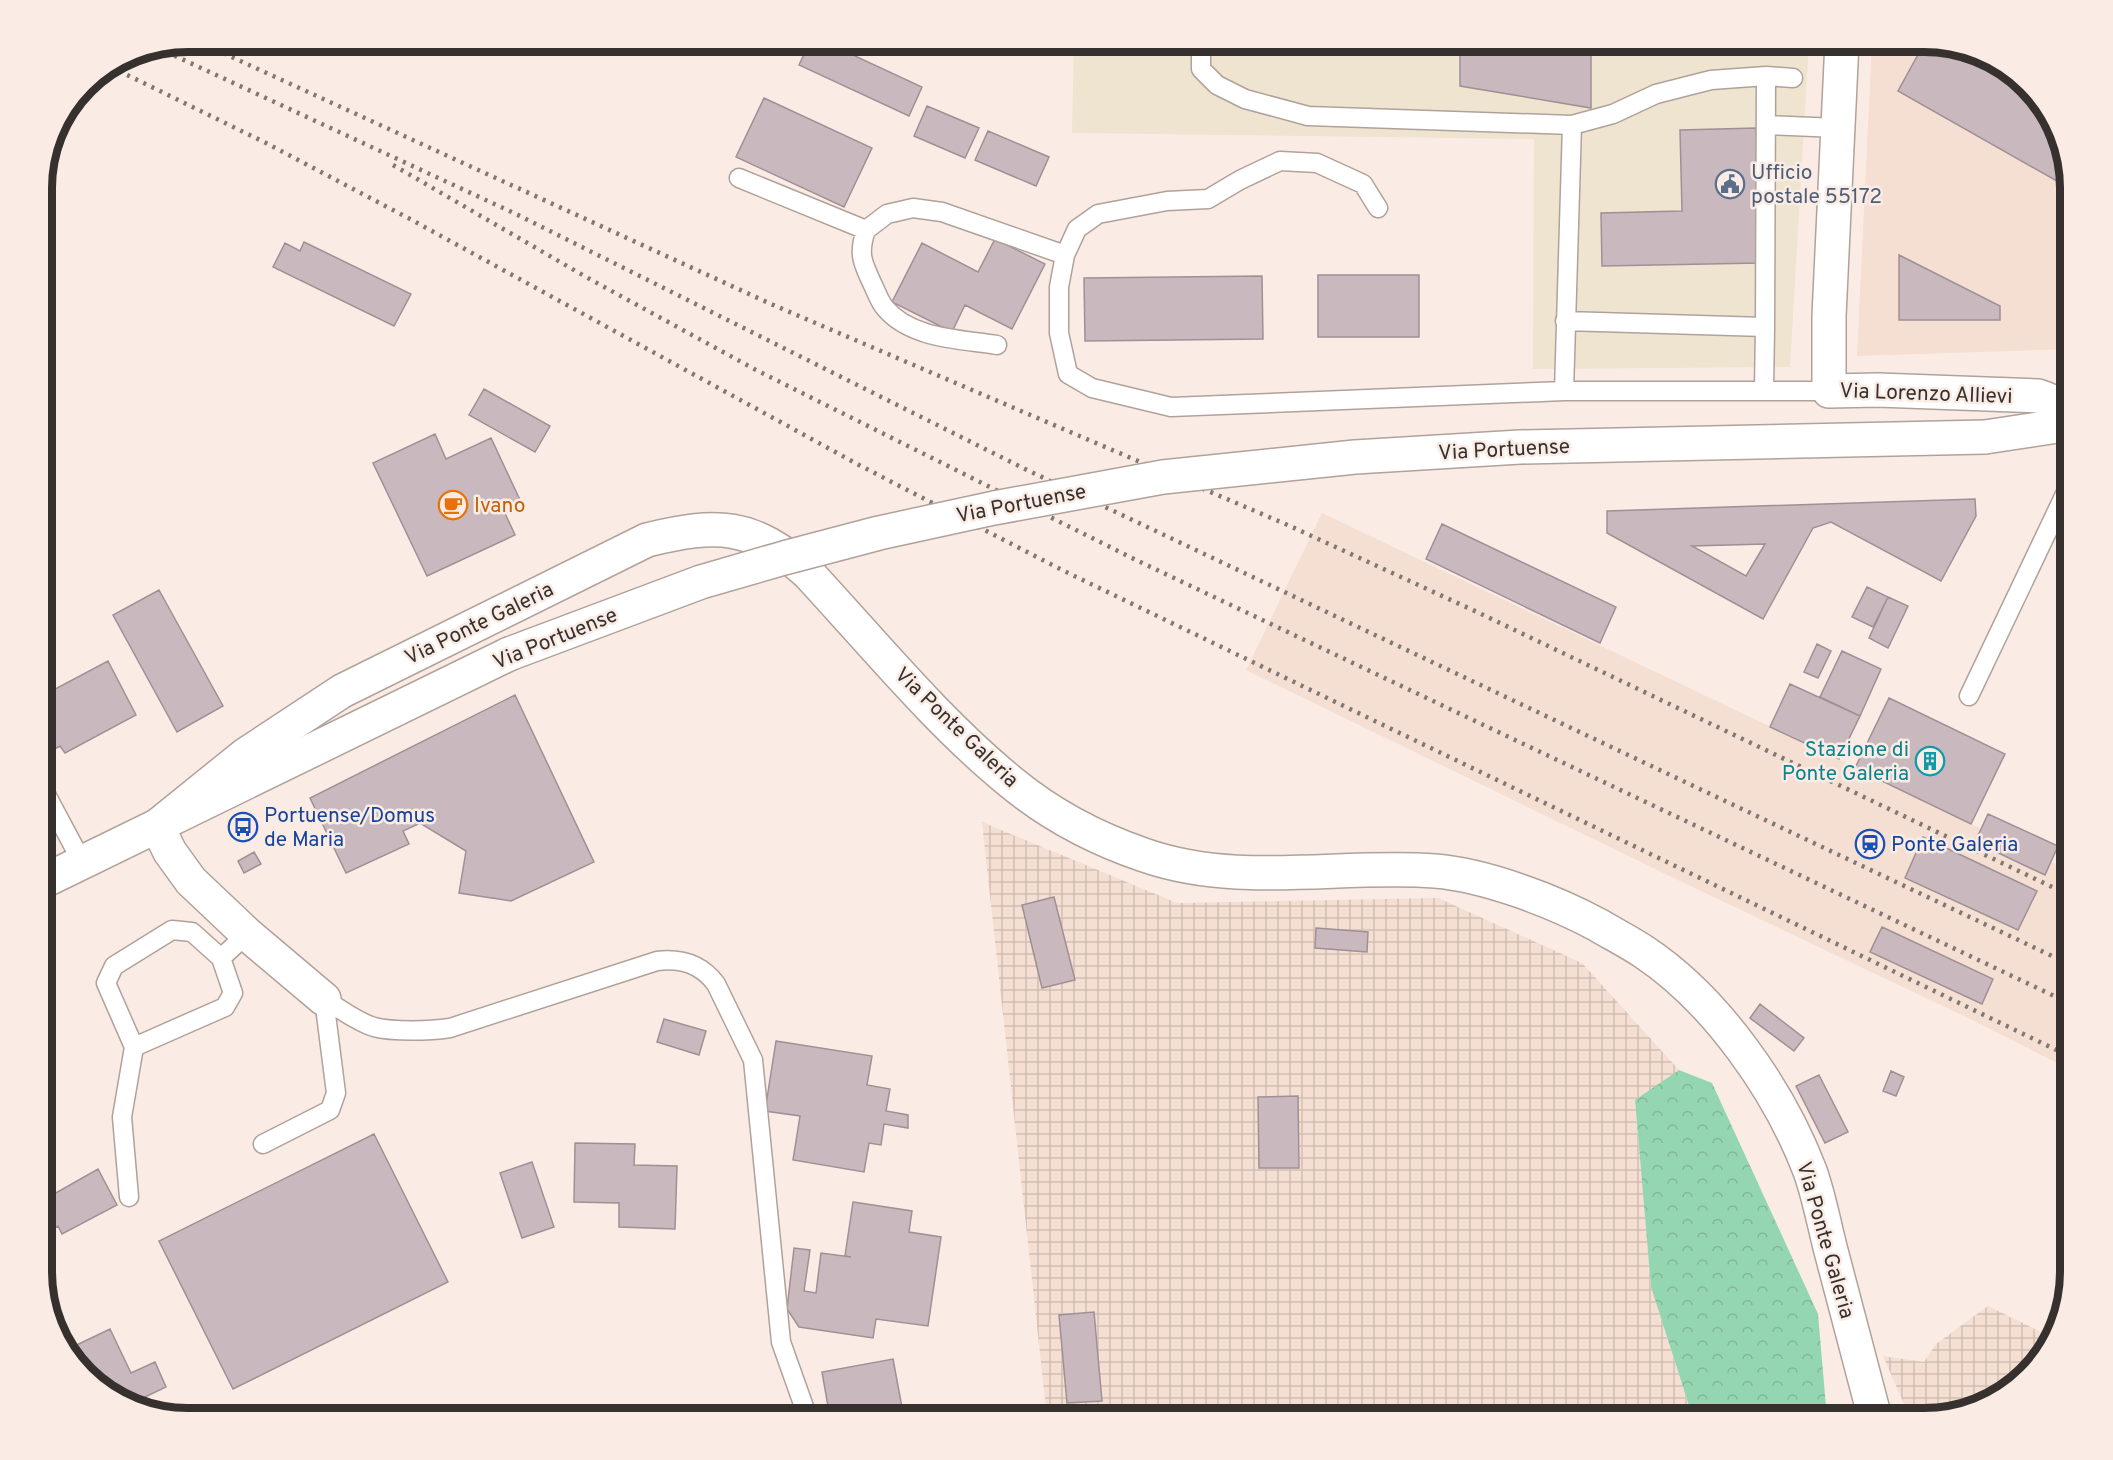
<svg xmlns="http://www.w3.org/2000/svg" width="2113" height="1460" viewBox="0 0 2113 1460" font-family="Overpass,sans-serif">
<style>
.commercial{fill:#eee4cf}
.industrial{fill:url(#industrial-grid)}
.built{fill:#f5ded2;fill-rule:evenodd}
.forest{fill:url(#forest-crowns)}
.building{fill:#c9b9be;stroke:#9f9095;stroke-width:1.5;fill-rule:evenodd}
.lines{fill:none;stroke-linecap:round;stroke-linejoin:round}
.lane-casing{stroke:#b0a29a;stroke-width:21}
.street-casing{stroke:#b0a29a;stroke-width:36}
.secondary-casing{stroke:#b0a29a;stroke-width:36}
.lane{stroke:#fff;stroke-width:18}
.street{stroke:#fff;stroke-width:33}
.secondary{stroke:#fff;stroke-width:33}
.rail{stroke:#817873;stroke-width:4.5;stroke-dasharray:3 6;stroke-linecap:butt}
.secondary-bridge-casing{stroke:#b0a29a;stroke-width:36;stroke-linecap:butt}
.secondary-bridge{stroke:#fff;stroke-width:33}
.labels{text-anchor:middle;stroke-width:5;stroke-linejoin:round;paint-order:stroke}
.service-label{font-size:21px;fill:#4e5e75;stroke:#faece4;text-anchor:start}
.street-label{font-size:21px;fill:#36312e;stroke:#faece4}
.food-label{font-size:21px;fill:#c56008;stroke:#faece4;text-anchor:start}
.culture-label{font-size:21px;fill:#0d838f;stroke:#faece4;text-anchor:end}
.transit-label{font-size:21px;fill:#164399;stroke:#faece4;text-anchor:start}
.rim{fill:none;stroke:#36312e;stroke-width:8}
</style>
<defs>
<pattern id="industrial-grid" width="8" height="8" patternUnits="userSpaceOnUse" patternTransform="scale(1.5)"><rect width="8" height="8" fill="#f5ded2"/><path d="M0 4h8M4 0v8" fill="none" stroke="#d3bfb5"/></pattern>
<pattern id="forest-crowns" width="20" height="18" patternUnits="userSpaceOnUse" patternTransform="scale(1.5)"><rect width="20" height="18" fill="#94d6b1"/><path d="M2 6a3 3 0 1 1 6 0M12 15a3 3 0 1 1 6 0" fill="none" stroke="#80b899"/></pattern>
</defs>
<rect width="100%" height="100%" fill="#faece4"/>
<path class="commercial" d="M1074,42H1809L1790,367L1533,369L1534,139L1072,133Z"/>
<path class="industrial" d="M982,822L1177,903L1438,898L1582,963L1679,1070L1635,1101L1651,1287L1693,1418H1047Z
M1988,1306L2049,1336L2053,1333L2046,1353L1998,1399L1925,1418H1910L1883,1356L1924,1362L1936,1344Z"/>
<path class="built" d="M1872,42H1925L1898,91L2071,189V349L1857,356ZM1900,255L2000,306V320H1900Z
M1322,513L1855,767L1889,698L2005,754L1971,824L2071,871V1070L1966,1017L1682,882L1246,670Z"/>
<path class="forest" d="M1679,1070L1712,1083L1818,1314L1827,1418H1693L1651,1287L1635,1100Z"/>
<path class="building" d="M810,42H825L922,87L909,116L799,65Z
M1460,42H1591V108L1460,86Z
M1925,42L2006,67L2056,123L2071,189L1898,91Z
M764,98L872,148L844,207L736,157Z
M927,106L979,128L965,158L914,136Z
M1756,128L1760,263L1602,266L1601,213L1682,211L1680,130Z
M988,131L1049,157L1036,186L975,160Z
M995,239L1045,264L1012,329L965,305L952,332L892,302L922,243L978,272Z
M304,242L411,294L394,326L273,267L285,243L300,251Z
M1899,255L2000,306V320H1899Z
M1318,275H1419V337H1318Z
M1262,276L1263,339L1085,341L1084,278Z
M484,389L550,426L535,452L469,415Z
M435,434L446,459L491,438L521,502L503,509L515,535L427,576L373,463Z
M1975,499L1976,516L1941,581L1831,522L1813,528L1763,619L1607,533V511ZM1765,544L1746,576L1692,546Z
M1442,524L1616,607L1600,643L1426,559Z
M1867,587L1888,597L1873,627L1852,617Z
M159,590L223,706L177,732L113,615Z
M1888,597L1908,606L1888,648L1869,638Z
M1817,644L1831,651L1818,678L1804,672Z
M1842,651L1881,669L1860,716L1820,697Z
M108,661L136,715L65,753L60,746L53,750L42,747V696Z
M1790,684L1860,716L1839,759L1770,727Z
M2071,689V711L2062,707Z
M515,695L594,862L511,901L459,893L466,851L420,823L403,831L409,844L346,873L310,798Z
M1889,698L2005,754L1971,824L1855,768Z
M1988,814L2058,846L2045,875L1975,842Z
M1923,837L2037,891L2018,930L1905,878Z
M254,852L261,864L244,873L238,861Z
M1054,897L1075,980L1042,988L1022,905Z
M1882,927L1993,979L1982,1004L1870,952Z
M1316,928L1368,932L1367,952L1315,948Z
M1760,1004L1804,1038L1794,1051L1750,1018Z
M664,1019L706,1031L699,1055L657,1042Z
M776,1041L872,1056L867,1085L890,1089L886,1111L908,1115V1128L884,1124L881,1145L869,1143L864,1172L793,1160L800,1116L765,1111Z
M1891,1071L1904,1077L1896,1096L1883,1091Z
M1819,1075L1848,1132L1825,1143L1796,1086Z
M1298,1096L1299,1168H1259L1258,1097Z
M374,1134L448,1282L233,1389L159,1241Z
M575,1143L635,1144L634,1165L677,1166L675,1229L619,1227V1203L574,1202Z
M532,1162L554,1227L522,1238L500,1173Z
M98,1169L117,1205L62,1234L58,1226L42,1236V1191L47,1198Z
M853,1202L912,1211L909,1232L941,1237L928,1326L876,1319L873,1338L799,1327L787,1309L794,1248L810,1250L804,1291L816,1293L821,1253L851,1257L845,1256Z
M1094,1312L1102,1401L1067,1403L1059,1315Z
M110,1329L131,1373L155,1362L166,1387L135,1402L107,1393L66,1350Z
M893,1359L904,1418H830L822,1372Z"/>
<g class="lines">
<g class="lane-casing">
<path id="lane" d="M1201,42V69L1217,85L1245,99L1308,116L1572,125L1564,391
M1572,125L1613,114L1656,94L1711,80L1766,76L1793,78
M1768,125L1838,128
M739,178L866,230L887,214L913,208L942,212L1065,255
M1378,208L1363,184L1317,163L1280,161L1240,180L1208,199L1167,201L1098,214L1077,229L1065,255L1059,287V333L1068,374L1092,388L1171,407L1564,391H1829
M866,230C858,253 862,262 872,283C876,291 879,301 885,308C911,339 960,339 997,345
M1565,321L1765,327L1764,390
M1765,327L1766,76
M2069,424L2071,450
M1969,696L2068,488L2071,477
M42,787L82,862
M324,999C339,1008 357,1022 374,1027C393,1032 430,1031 450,1028L657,961C682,958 701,964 716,984L753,1060L781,1342L808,1418
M134,1047L106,983L114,966L172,930L192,932L221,958
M263,1144L330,1110L336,1093L324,999
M129,1197L122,1117L134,1047L225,1007L233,993L221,958L247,934"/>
</g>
<g class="street-casing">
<path id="street" d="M1842,42L1829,316V391L1878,390L2038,396C2054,401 2065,408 2069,424
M324,999L247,934L191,881L170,852L157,826L245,755L342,691L647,540C717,523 752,523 808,573C873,643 938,723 1012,783C1051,815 1097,839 1144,855C1238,888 1338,864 1435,871C1485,875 1554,901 1598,925C1613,934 1629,942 1644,952C1716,1000 1779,1090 1810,1171C1819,1196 1824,1224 1831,1251C1846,1306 1860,1362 1875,1418"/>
</g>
<g class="secondary-casing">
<path id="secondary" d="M1985,437L2071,424
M42,882L509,654"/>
</g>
<use href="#lane" class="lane"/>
<use href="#street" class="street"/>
<use href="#secondary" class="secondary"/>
<path class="rail" d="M199,42L771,304L1290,526L1477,612L2071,896
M158,48L516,214L1025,469L2071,965
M111,67L266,143L410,219L859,465L1062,570L2071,1057
M393,165L586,277L756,370L1134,559L2071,1004"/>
<g class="secondary-bridge-casing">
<path id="secondary-bridge" d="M509,654L701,582L784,558L879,533L994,508L1163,477L1355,457L1520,447L1985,437"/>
</g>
<use href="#secondary-bridge" class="secondary-bridge"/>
</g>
<defs>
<g id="civic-ring" transform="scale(1.5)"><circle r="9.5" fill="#faece4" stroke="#5c6f8a" stroke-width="1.5"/><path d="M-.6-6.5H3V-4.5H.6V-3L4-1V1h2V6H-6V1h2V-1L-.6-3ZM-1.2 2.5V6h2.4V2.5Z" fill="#5c6f8a"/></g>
<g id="cafe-ring" transform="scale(1.5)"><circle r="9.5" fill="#faece4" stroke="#e8710a" stroke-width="1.5"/><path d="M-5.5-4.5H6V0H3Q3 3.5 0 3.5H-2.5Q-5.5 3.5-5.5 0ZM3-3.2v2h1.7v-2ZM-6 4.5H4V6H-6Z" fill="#e8710a"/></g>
<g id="building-ring" transform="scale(1.5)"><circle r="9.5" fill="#faece4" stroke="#0f9aa8" stroke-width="1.5"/><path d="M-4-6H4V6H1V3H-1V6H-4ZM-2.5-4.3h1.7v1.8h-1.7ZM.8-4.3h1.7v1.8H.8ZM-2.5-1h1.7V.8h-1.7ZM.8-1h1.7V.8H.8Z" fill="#0f9aa8"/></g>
<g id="bus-ring" transform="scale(1.5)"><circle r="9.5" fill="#faece4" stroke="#1a4fb4" stroke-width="1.5"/><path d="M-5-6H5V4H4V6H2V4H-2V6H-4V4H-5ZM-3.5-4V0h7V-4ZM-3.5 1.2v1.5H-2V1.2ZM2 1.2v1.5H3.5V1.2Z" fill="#1a4fb4"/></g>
<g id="station-ring" transform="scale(1.5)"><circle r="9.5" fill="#faece4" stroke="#1a4fb4" stroke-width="1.5"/><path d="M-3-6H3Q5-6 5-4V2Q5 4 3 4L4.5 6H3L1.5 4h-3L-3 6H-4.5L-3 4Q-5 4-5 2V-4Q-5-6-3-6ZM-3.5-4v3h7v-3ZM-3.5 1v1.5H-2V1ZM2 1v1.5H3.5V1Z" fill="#1a4fb4"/></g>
</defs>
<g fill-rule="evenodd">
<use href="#civic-ring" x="1730" y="184"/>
<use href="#cafe-ring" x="453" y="505"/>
<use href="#building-ring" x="1930" y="761"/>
<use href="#bus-ring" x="243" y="827"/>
<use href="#station-ring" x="1870" y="844"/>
</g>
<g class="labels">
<g class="service-label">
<text x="1751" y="179">Ufficio<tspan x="1751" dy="24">postale 55172</tspan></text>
</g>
<g class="street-label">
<text transform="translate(1926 393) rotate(2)" y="7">Via Lorenzo Allievi</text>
<text transform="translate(1504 449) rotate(-3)" y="7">Via Portuense</text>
<text transform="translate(1021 503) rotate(-11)" y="7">Via Portuense</text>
<text transform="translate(479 623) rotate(-26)" y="7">Via Ponte Galeria</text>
<text transform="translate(555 638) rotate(-22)" y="7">Via Portuense</text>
<text transform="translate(957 727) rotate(44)" y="7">Via Ponte Galeria</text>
<text transform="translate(1826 1240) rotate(74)" y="7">Via Ponte Galeria</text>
</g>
<g class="food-label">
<text x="474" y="512">Ivano</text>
</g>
<g class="culture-label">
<text x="1909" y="756">Stazione di<tspan x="1909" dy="24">Ponte Galeria</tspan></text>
</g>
<g class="transit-label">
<text x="264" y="822">Portuense/Domus<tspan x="264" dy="24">de Maria</tspan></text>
<text x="1891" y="851">Ponte Galeria</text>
</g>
</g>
<path d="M0 0H2113V1460H0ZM188 52H1924A136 136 0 0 1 2060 188V1272A136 136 0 0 1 1924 1408H188A136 136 0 0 1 52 1272V188A136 136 0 0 1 188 52Z" fill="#faece4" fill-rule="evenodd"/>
<path class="rim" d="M188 52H1924A136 136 0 0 1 2060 188V1272A136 136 0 0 1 1924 1408H188A136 136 0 0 1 52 1272V188A136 136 0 0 1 188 52Z"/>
</svg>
